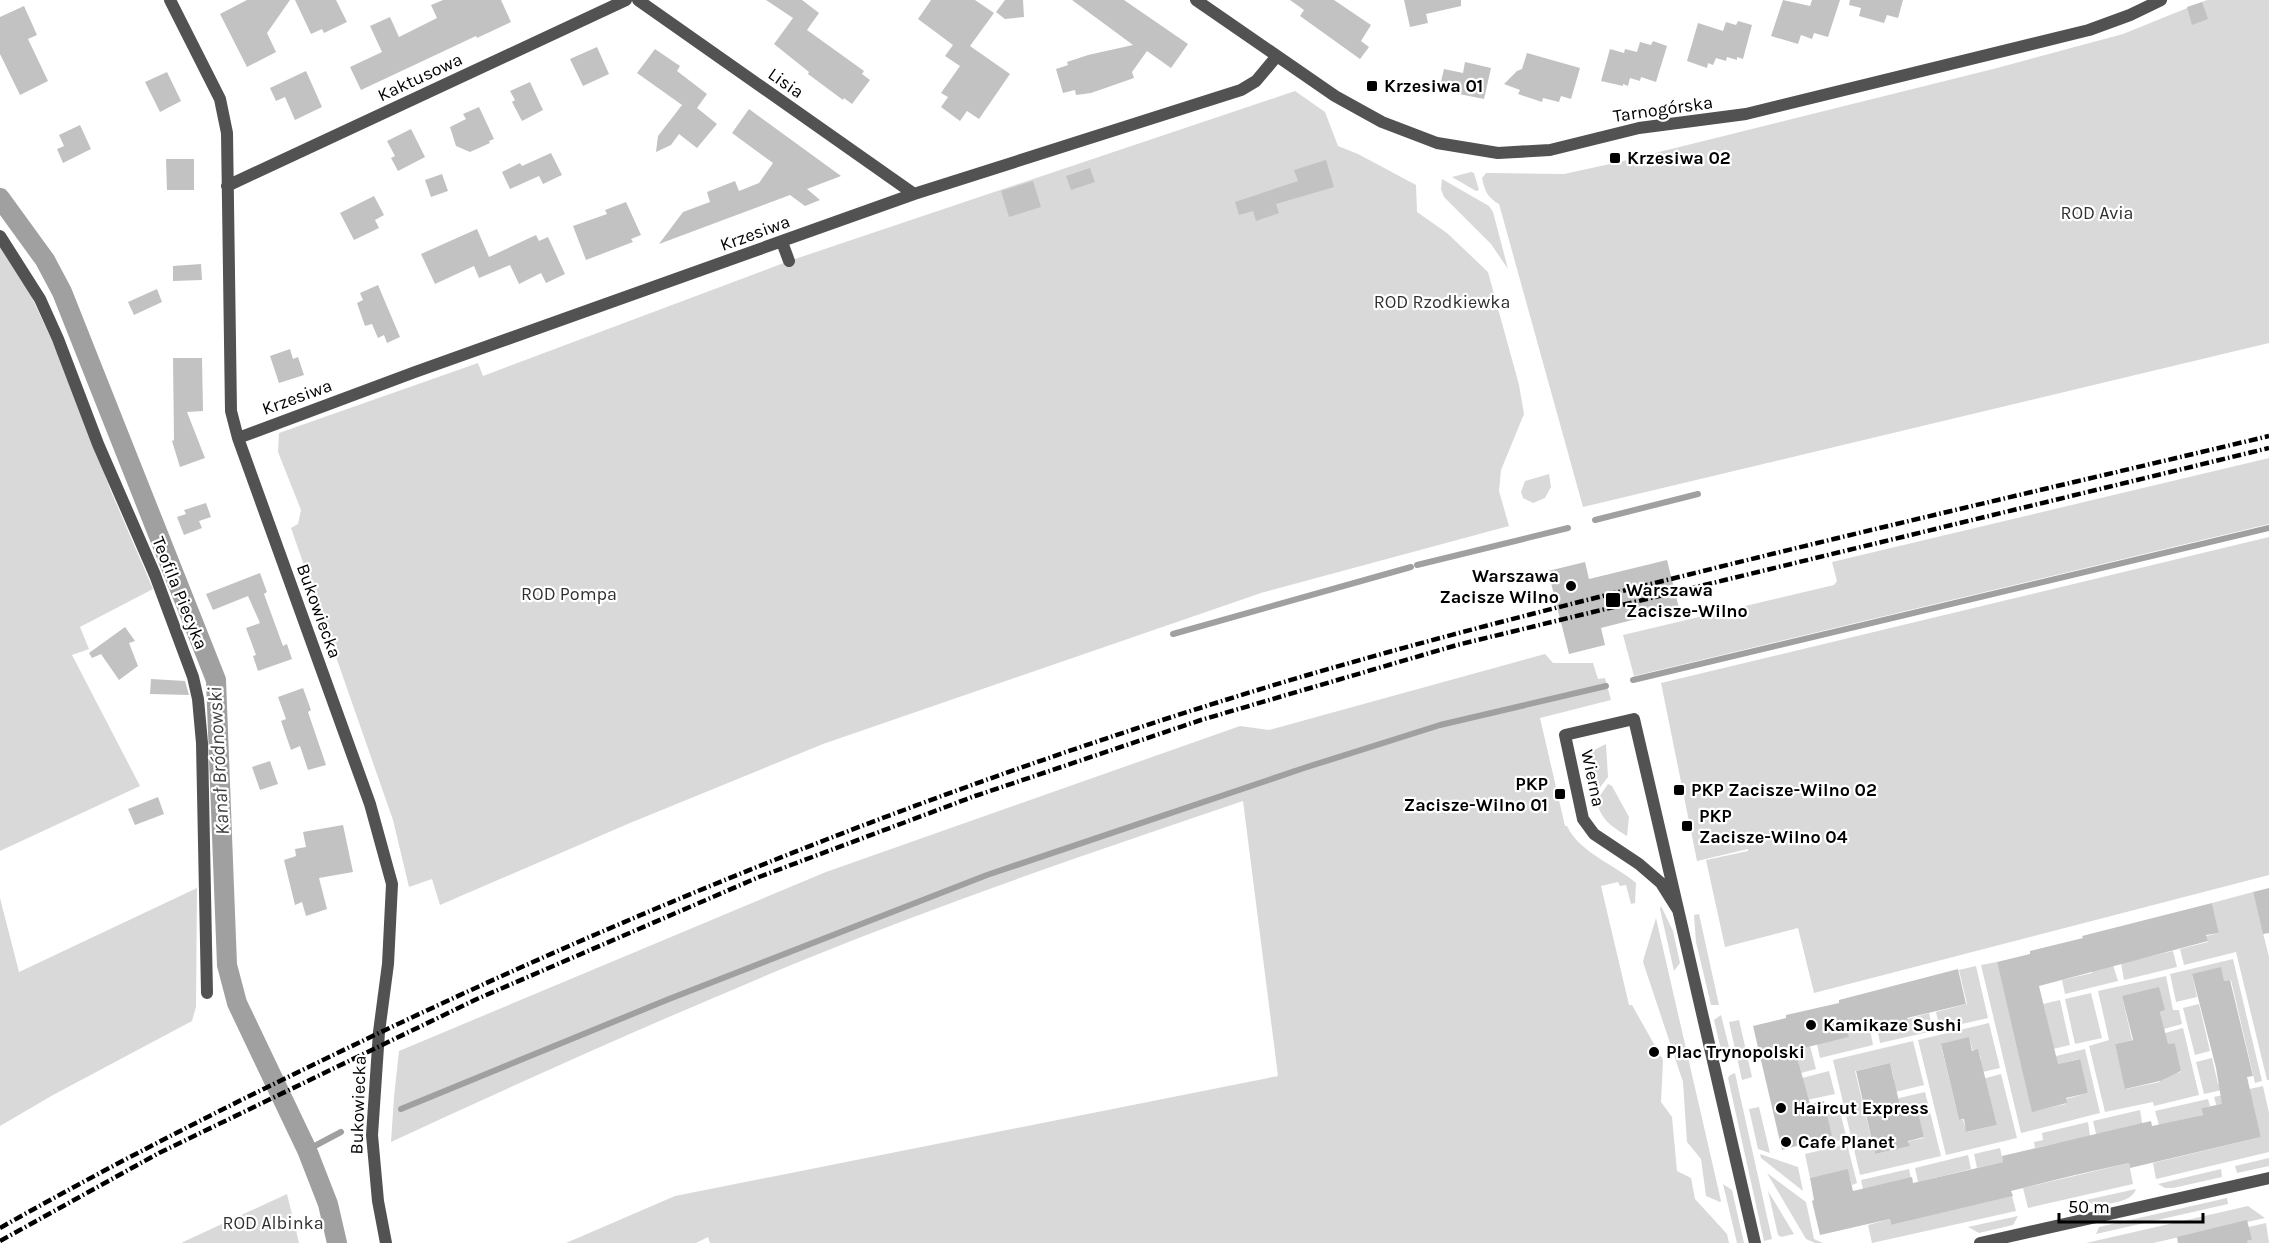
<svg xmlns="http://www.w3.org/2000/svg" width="2269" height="1243" viewBox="0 0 2269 1243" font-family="Karla,sans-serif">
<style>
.green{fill:#d9d9d9}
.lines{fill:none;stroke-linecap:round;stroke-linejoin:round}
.stream{stroke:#a0a0a0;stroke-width:6}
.canal{stroke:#a0a0a0;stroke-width:20}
.building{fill:#c2c2c2}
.street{stroke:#525252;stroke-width:12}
.rail{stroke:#000;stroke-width:4.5;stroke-dasharray:9 3 1.5 3;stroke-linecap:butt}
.poi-dot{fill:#000;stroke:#fff;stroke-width:2}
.labels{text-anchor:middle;stroke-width:4.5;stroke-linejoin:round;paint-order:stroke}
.street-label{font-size:18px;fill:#000;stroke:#fff}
.poi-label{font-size:18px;font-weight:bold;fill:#000;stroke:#fff;text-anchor:start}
.park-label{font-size:18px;fill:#303030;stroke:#fff}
.water-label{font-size:20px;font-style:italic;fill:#414141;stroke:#fff}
</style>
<rect width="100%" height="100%" fill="#fff"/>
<path class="green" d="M2207,0H2269V343L1583,507L1499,204C1487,197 1485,191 1482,178L1486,173L1564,174L1619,162L1997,68L2123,34Z
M1295,91L1325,112L1338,146L1358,154L1416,185L1417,212L1447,233L1488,272L1519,385L1524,414L1501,470L1499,491L1509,526L1261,593L823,744L630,823L440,905L432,879L409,887L393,820L291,528L298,524L301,510L278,452L279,433L478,363L483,376L789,261Z
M1471,172L1474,173L1479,190L1476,191L1452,177Z
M1442,179L1489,206L1493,212L1508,269L1491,244L1444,197L1441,189Z
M0,246L22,276L70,380L110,489L153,589L80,627L89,649L72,655L140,786L0,851Z
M2269,458V524L1634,676L1623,635L1834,585L1837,581L1832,562Z
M1549,474L1551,487L1545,498L1533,503L1523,498L1521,492L1525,481Z
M2269,537V875L1814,993L1798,928L1725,947L1706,860L1748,851V849L1697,861L1661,683Z
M1545,654L1553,663H1593L1598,679L1605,678L1611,700L1540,718L1565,826H1567C1580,853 1614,864 1636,883L1635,903L1631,904L1626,885L1620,886L1618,882L1601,886L1629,1005H1632L1663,1060L1661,1102L1672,1117L1677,1171L1691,1178L1695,1199L1727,1234L1729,1243H710L708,1237L696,1243H566L675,1196L1278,1076L1243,801C1095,851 946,902 801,961C663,1018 527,1079 391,1142L394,1097L399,1051L826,872L1240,726L1269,730Z
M1606,744L1608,777L1595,794L1588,762L1592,751Z
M1608,784L1612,786L1629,817L1627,836C1612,827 1599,818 1597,800Z
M197,888L196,1007L192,1021L53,1095L0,1126V898L19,972Z
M2253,892L2269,957V1080H2267L2236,952L2184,965L2180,949L2208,942L2206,936L2219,933L2212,903Z
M1661,906L1673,931L1680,963L1674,971L1660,909Z
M1699,914L1719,1005H1711L1696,942L1694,915Z
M1656,918L1721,1201L1720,1202L1706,1196L1701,1159L1687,1142L1683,1082L1644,965L1643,961Z
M2173,951L2177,967L2124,980L2121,963Z
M2233,959L2262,1081L2255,1083L2231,980L2224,981L2192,974L2197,997L2176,1002L2170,974Z
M1997,962L2033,1111L2066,1104V1099L2088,1093L2079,1059L2054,1065L2052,1057L2085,1049L2100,1113L2021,1133L1981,965Z
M2113,965L2118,981L2065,994L2062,980L2092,973V970Z
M1976,966L1988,1018L1940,1029L1936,1012L1967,1004L1959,970Z
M2166,976L2173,1010H2179L2182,1024L2164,1029L2160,1012L2165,1010L2122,996L2132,1040L2115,1044L2126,1089L2160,1082L2159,1077L2181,1072L2175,1043L2161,1046L2158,1035L2183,1028L2199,1095L2154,1106L2153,1102L2105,1112L2089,1046L2109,1040L2098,991Z
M2091,993L2102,1038L2075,1044L2065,999Z
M2060,1000L2070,1045L2044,1051L2046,1015L2043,1004Z
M2199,1004L2210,1051L2195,1055L2183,1008Z
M1929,1013L1933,1031L1880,1043L1877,1028Z
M1721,1015L1731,1055L1726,1056L1722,1054L1714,1020Z
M1739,1020L1752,1077L1742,1080L1729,1022Z
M1989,1023L2000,1068L1974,1074L1981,1059L1978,1050L1973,1051L1969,1038L1941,1045L1959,1120H1963L1967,1132L1997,1125L1987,1086L1982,1079L2001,1074L2017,1138L1946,1155L1918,1040Z
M1870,1029L1873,1045L1820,1058L1817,1044L1848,1037V1034Z
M1913,1041L1924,1085L1887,1094L1894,1079L1890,1063L1855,1071L1875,1154L1909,1146V1141L1924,1138L1916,1103L1897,1107L1895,1099L1925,1092L1941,1156L1860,1175L1833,1060Z
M1810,1046L1816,1069L1801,1073L1795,1050Z
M2212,1058L2218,1084L2239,1079L2240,1086L2204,1094L2196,1062Z
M1829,1071L1835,1094L1807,1100L1802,1078Z
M1735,1073L1772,1239L1764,1241L1728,1078L1730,1075Z
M2263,1086L2269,1113V1152L2156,1179L2153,1163L2261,1137L2252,1100L2218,1111L2214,1097Z
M2208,1099L2210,1106L2201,1108L2203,1115L2159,1125L2155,1111Z
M1838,1104L1847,1139L1833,1142L1825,1107Z
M1759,1107L1770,1153L1758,1149L1749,1109Z
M2140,1110L2143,1129L2096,1134L2093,1121Z
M2088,1122L2090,1136L2035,1148L2034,1142L2043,1140L2042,1133Z
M1847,1144L1857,1183L1852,1185L1848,1170L1810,1178L1805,1154Z
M2000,1148L2003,1162L1977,1168L1974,1154Z
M1760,1154L1798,1167L1803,1191L1761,1158Z
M1968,1155L1971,1169L1918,1182L1915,1168Z
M2269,1158V1166L2237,1173L2235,1166Z
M2129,1163L2133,1184L2028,1208L2023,1188Z
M1909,1169L1912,1183L1863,1189L1861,1180Z
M2221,1169L2222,1177L2173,1188H2165L2158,1184Z
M1767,1173L1806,1202L1814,1239L1823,1243H1815L1806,1239Z
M1723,1184L1732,1190L1744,1243H1737Z
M2136,1189C2131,1203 2109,1203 2096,1206L2086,1200Z
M1768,1191L1794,1234L1781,1237L1778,1235Z
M287,1194L299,1243H182L183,1242Z
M2012,1196L2016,1211L1872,1243L1868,1225L1890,1219L1891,1225Z
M2227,1198L2228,1204L2096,1234L2099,1227Z
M2248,1206L2265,1218L2153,1243H2086Z
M2018,1216L2013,1225L1979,1233L1968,1227Z
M2266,1223L2269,1243H2248L2247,1241L2252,1240L2244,1228Z"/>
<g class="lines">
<path class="stream" d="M1595,520L1698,494
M1417,565L1568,528
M1173,634L1411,567
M1633,680L2269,528
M401,1109L669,999L987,875L1304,768L1440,725L1606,686
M307,1150L341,1132"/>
<path class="canal" d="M0,198L45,260L62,292L216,680L227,965L237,1003L307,1150L328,1204L337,1243"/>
</g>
<path class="building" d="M247,0H290L267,33L276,52L247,67L220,14Z
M295,0H336L347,22L324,33L322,29L311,34Z
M443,0H501L511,22L477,38L476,36L361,90L350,67L382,52L370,26L390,17L399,37L437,18L431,5Z
M766,0H802L819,13L807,30L864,71L862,74L870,80L852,104L844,98L843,100L808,74L809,72L774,44L793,18Z
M931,0H975L994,13L970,46L1010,74L979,119L967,111L960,121L941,107L948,97L941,93L960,66L945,56L953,45L918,19Z
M1005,0H1023L1024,17L1005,19L996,12Z
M1072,0H1124L1188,44L1171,68L1147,51L1132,72L1134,78L1091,93L1076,95L1075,90L1063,93L1056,69L1068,65L1067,62L1088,55L1133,45Z
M1290,0H1334L1371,25L1361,41L1369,47L1360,59L1300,16L1304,10Z
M1404,0H1461V6L1426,14L1428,23L1410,27Z
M1783,0L1810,6L1812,0H1840L1828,37L1814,33L1812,39L1801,35L1798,44L1771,36Z
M1850,0H1903L1898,18L1887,15L1884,23L1859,16L1861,8L1849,5Z
M2202,2L2208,19L2192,25L2187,7Z
M24,6L37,35L28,39L48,81L20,95L0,54V17Z
M1738,21L1752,25L1743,59L1737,57V60L1727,57L1726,61L1716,58L1713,65L1708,63L1707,68L1687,61L1698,23L1723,31L1726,22L1736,25Z
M1653,41L1667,46L1656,82L1641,77L1640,81L1630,78L1628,86L1623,84V86L1601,81L1610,49L1624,53L1625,49L1637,52L1640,42L1651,45Z
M597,47L609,74L583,86L570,59Z
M655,49L680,66L677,71L707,94L697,108L717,124L697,148L679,134L671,145L656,152L658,136L682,105L637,73Z
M1527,53L1580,68L1571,99L1561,96L1559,102L1543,98L1542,102L1518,94L1520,90L1504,84L1517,71L1522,69Z
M1465,62L1491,68L1484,99L1439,90L1444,69L1463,73Z
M306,71L322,107L295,120L285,97L276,101L270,88Z
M167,72L181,101L160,112L145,82Z
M530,82L543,110L522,121L512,102L515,100L510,91Z
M479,107L494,139L489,141L490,143L470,152L456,146L450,127L466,119L463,114Z
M749,109L841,176L807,189L820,200L805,206L790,195L659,244L683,212L710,202L707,192L735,181L739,191L759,183L773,163L732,133Z
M80,125L91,149L63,163L57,149L64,146L59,135Z
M411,129L425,157L398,171L391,158L395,156L387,141Z
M551,153L562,175L543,184L539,176L510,189L502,172L520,163L522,166Z
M166,159H194V190H167Z
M1326,160L1334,187L1276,204L1279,213L1256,221L1253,211L1239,215L1235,202L1298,181L1294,170Z
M1090,168L1095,182L1071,190L1066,176Z
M442,174L448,191L431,197L425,180Z
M1033,181L1041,207L1009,217L1001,191Z
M374,196L384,215L375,220L379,228L354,240L340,213Z
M626,202L641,235L631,239L633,242L586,260L573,226L607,214L605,210Z
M477,229L489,257L536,235L539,241L548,237L565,274L546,283L541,273L519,284L510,265L479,278L474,266L435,284L421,254Z
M201,264L202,280L173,281V266Z
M378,285L400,337L387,343L384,335L378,338L372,324L365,326L357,303L363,300L360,293Z
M157,289L162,302L134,315L128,302Z
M290,349L293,359L298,357L304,375L279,383L270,356Z
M173,358H202L203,411L187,412L205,458L180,467L172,441L174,440Z
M206,503L211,517L199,521L202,528L184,535L177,517L186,514L184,510Z
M1667,560L1679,608L1601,628L1605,645L1569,654L1548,571L1585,562L1589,579Z
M260,573L267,592L264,594L283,646L287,644L292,659L258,671L253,656L256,655L246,628L260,623L248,596L213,610L206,594Z
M125,627L135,641L129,643L138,666L119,680L101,654L92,658L89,653Z
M151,679L185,681L189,695L150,694Z
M303,688L311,710L308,712L326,765L308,770L300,746L291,750L281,721L286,719L278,697Z
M270,761L278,784L260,790L252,767Z
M158,797L164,814L135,825L128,809Z
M343,825L353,872L319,878L327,909L306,916L302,902L295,905L284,860L296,856L295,849L306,847L303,832Z
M2269,888V933L2263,934L2253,892Z
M2212,903L2219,933L2206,935L2208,941L2039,986L2058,1064L2080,1059L2088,1093L2066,1098L2067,1103L2032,1112L1997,962L2030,954V951L2083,938L2082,936Z
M2221,967L2224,981L2230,980L2253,1076L2247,1077L2261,1137L2130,1168L2129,1163L2075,1175L2011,1191L2013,1196L1891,1225L1890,1219L1820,1235L1812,1201L1814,1200L1810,1178L1848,1169L1853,1191L1912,1177L1913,1183L2003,1162L2002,1156L2032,1149L2151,1121L2152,1126L2203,1115L2201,1108L2222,1104L2216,1068L2192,974Z
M1958,969L1966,1004L1907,1018L1908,1020L1848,1034L1849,1037L1795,1050L1810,1104L1824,1101L1832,1136L1782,1150L1753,1026L1786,1018V1015L1839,1003V1000Z
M2159,987L2165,1010L2160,1012L2168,1044L2175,1043L2181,1071L2160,1081L2125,1089L2115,1044L2133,1040L2122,996Z
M1969,1037L1972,1051L1978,1049L1997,1125L1966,1132L1964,1119L1959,1120L1941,1044Z
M1890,1063L1900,1106L1916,1103L1924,1137L1908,1141L1910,1146L1875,1154L1856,1071Z
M2247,1220L2252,1240L2247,1241L2248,1243H2178L2177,1237Z"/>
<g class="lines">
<path class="street" d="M170,0L220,99L227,133L231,411L238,438L370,804L392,884L388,964L379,1032L372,1135L378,1201L386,1243
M638,0L914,194
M1196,0L1335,96L1382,122L1437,143L1498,153L1550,150L1639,128L1746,114L2089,30L2130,15L2161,0
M227,186L626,0
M0,236L40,299L58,339L98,444L155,575L193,677L198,699L202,743L207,993
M782,242L789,261
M238,438L415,372L914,194L1241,90L1256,81L1277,56
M1678,910L1661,883L1639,864L1594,834L1583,819L1565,735L1634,719L1651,792L1755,1243
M1980,1243L2269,1178"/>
<path class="rail" d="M0,1228C106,1168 213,1113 323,1060C606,922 899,803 1200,708C1362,656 1526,615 1691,574C1883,526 2076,482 2269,436
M0,1241L159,1153L477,999L759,877L975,796L1201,720L1457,645L2269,448"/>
</g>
<g class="poi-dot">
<rect x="1366" y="80" width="12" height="12" rx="3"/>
<rect x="1609" y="152" width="12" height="12" rx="3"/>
<circle cx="1571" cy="586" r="6"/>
<rect x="1605" y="592" width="16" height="16" rx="3"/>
<rect x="1673" y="784" width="12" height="12" rx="3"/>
<rect x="1554" y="788" width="12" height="12" rx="3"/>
<rect x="1681" y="820" width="12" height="12" rx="3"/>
<circle cx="1811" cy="1025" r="6"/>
<circle cx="1654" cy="1052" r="6"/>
<circle cx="1781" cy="1108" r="6"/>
<circle cx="1786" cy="1142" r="6"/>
</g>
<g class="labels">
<g class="street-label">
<text transform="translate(420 77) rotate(-25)" y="6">Kaktusowa</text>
<text transform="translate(786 83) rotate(35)" y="6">Lisia</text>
<text transform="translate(1663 109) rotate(-8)" y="6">Tarnogórska</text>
<text transform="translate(755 233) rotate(-20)" y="6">Krzesiwa</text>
<text transform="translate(297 397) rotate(-20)" y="6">Krzesiwa</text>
<text transform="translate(180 593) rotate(68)" y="6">Teofila Piecyka</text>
<text transform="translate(319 611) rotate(70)" y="6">Bukowiecka</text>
<text transform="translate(1593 778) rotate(78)" y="6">Wierna</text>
<text transform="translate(358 1105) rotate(-88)" y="6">Bukowiecka</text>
</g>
<g class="poi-label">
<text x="1384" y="92">Krzesiwa 01</text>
<text x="1627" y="164">Krzesiwa 02</text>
<text x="1559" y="582" text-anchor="end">Warszawa<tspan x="1559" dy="21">Zacisze Wilno</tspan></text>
<text x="1626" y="596">Warszawa<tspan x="1626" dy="21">Zacisze-Wilno</tspan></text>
<text x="1548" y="790" text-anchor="end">PKP<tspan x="1548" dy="21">Zacisze-Wilno 01</tspan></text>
<text x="1691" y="796">PKP Zacisze-Wilno 02</text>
<text x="1699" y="822">PKP<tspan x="1699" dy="21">Zacisze-Wilno 04</tspan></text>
<text x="1823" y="1031">Kamikaze Sushi</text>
<text x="1666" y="1058">Plac Trynopolski</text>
<text x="1793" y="1114">Haircut Express</text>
<text x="1798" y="1148">Cafe Planet</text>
</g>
<g class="park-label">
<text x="2097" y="219">ROD Avia</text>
<text x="1442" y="308">ROD Rzodkiewka</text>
<text x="569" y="600">ROD Pompa</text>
<text x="273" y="1229">ROD Albinka</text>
</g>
<g class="water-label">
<text transform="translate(218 761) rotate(-93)" y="7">Kanał Bródnowski</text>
</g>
</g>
<path d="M2059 1213v9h144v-9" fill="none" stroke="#000000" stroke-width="3"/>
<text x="2068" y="1213" font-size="18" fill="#000000" stroke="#ffffff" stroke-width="4.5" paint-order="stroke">50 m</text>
</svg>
